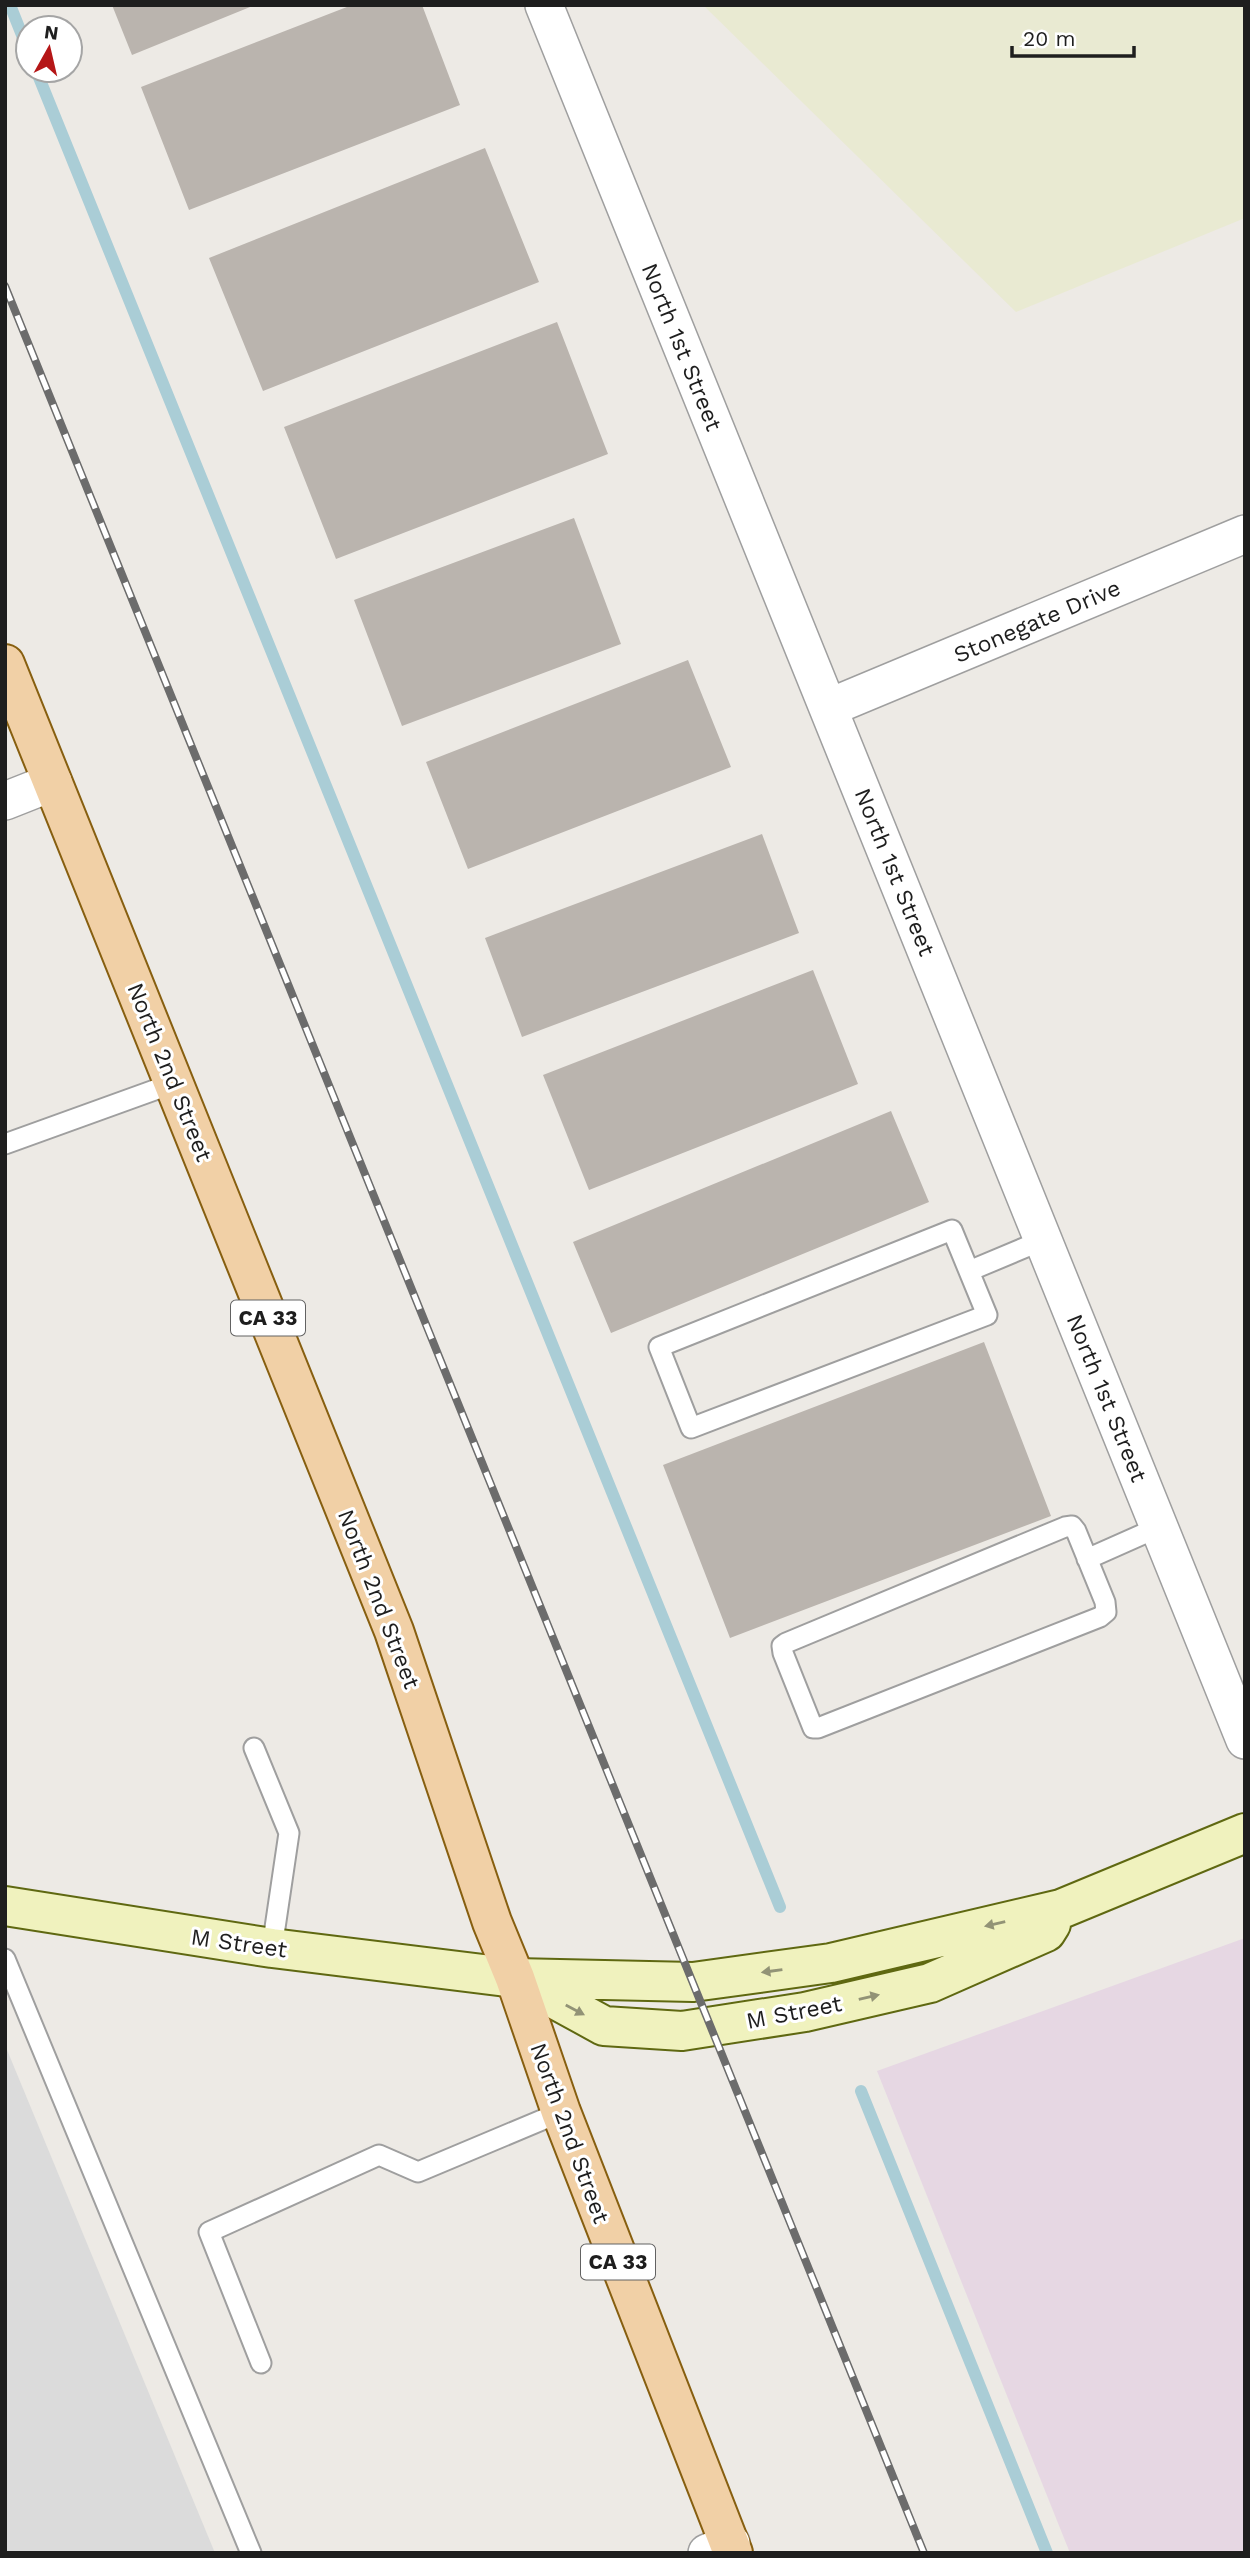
<svg xmlns="http://www.w3.org/2000/svg" width="1250" height="2558" viewBox="0 0 1250 2558" font-family="'Work Sans',sans-serif">
<style>
.residential{fill:#dbdbdb}
.industrial{fill:#e6d7e3}
.farmland{fill:#e9ead2}
.lines{fill:none;stroke-linecap:round;stroke-linejoin:round}
.stream{stroke:#aacdd6;stroke-width:12}
.building{fill:#bab4ae}
.lane-casing{stroke:#9f9f9f;stroke-width:23}
.street-casing{stroke:#9f9f9f;stroke-width:40}
.secondary-casing{stroke:#5f6811;stroke-width:42}
.primary-casing{stroke:#875f10;stroke-width:42}
.lane{stroke:#fff;stroke-width:19}
.street{stroke:#fff;stroke-width:37}
.secondary{stroke:#f0f2be;stroke-width:38}
.primary{stroke:#f1d0a6;stroke-width:38}
.rail-casing{stroke:#6c6c6c;stroke-width:8}
.rail{stroke:#fff;stroke-width:5;stroke-dasharray:16;stroke-linecap:butt}
.oneway{fill:#929376}
.labels{text-anchor:middle;stroke-width:6;stroke-linejoin:round;paint-order:stroke}
.shield{fill:#fff;stroke:#626262;stroke-width:2}
.shield-label{font-size:21px;font-weight:bold;fill:#1e1e1e}
.street-label{font-size:23px;fill:#1e1e1e;stroke:#fff}
</style>
<rect width="100%" height="100%" fill="#edeae5"/>
<path class="residential" d="M5,2045L215,2553H5Z"/>
<path class="industrial" d="M1245,1938V2553H1070L877,2071Z"/>
<path class="farmland" d="M703,5H1245V218L1016,312Z"/>
<g class="lines">
<path class="stream" d="M10,5L28,50
M36,70L780,1907
M861,2091L1047,2553"/>
</g>
<path class="building" d="M112,5H255L132,55Z
M352,5H422L460,105L189,210L141,87Z
M485,148L539,282L263,391L209,258Z
M557,322L608,454L336,559L284,427Z
M574,518L621,644L402,726L354,600Z
M688,660L731,767L468,869L426,762Z
M762,834L799,933L522,1037L485,938Z
M813,970L858,1084L589,1190L543,1075Z
M891,1111L929,1202L611,1333L573,1242Z
M984,1342L1051,1516L730,1638L663,1465Z"/>
<g class="lines">
<g class="lane-casing">
<path id="lane" d="M5,1144L174,1083
M952,1230L987,1315L691,1428L659,1347Z
M969,1271L1043,1240
M1072,1526L1076,1531L1105,1602L1106,1612L1100,1617L818,1728H813L783,1653L782,1646L786,1643L1065,1527Z
M1087,1559L1159,1527
M254,1748L289,1833L272,1948
M5,1959L251,2553
M261,2363L209,2232L379,2155L418,2172L561,2112"/>
</g>
<g class="street-casing">
<path id="street" d="M544,5L1245,1740
M828,708L1245,534
M5,801L53,782
M707,2553L731,2543"/>
</g>
<g class="secondary-casing">
<path id="secondary" d="M5,1906L272,1948L515,1978L693,1982L831,1963L1061,1909L1245,1833
M520,1980L604,2026L682,2031L805,2012L930,1983L1046,1932L1051,1924"/>
</g>
<g class="primary-casing">
<path id="primary" d="M5,664L394,1631L492,1922L515,1978L561,2112L733,2553"/>
</g>
<use href="#lane" class="lane"/>
<use href="#street" class="street"/>
<use href="#secondary" class="secondary"/>
<use href="#primary" class="primary"/>
<g class="rail-casing">
<path id="rail" d="M5,286L924,2553"/>
</g>
<use href="#rail" class="rail"/>
</g>
<defs><path id="oneway-solid" d="M-6-.8H1V-3.2L6.5 0L1 3.2V.8H-6Z" transform="scale(1.75)"/></defs>
<g class="oneway">
<use href="#oneway-solid" transform="translate(995 1924) rotate(167)"/>
<use href="#oneway-solid" transform="translate(772 1971) rotate(172)"/>
<use href="#oneway-solid" transform="translate(869 1997) rotate(-13)"/>
<use href="#oneway-solid" transform="translate(575 2010) rotate(28)"/>
</g>
<g class="labels">
<g class="shield">
<rect x="231" y="1300.5" width="74" height="35" rx="5"/>
<rect x="581" y="2244.5" width="74" height="35" rx="5"/>
</g>
<g class="shield-label">
<text x="268" y="1325">CA 33</text>
<text x="618" y="2269">CA 33</text>
</g>
<g class="street-label">
<text transform="translate(682 347) rotate(68)" y="8">North 1st Street</text>
<text transform="translate(1037 621) rotate(-23)" y="8">Stonegate Drive</text>
<text transform="translate(895 872) rotate(68)" y="8">North 1st Street</text>
<text transform="translate(170 1072) rotate(68)" y="8">North 2nd Street</text>
<text transform="translate(1107 1398) rotate(68)" y="8">North 1st Street</text>
<text transform="translate(379 1599) rotate(69)" y="8">North 2nd Street</text>
<text transform="translate(239 1943) rotate(8)" y="8">M Street</text>
<text transform="translate(794 2012) rotate(-11)" y="8">M Street</text>
<text transform="translate(570 2133) rotate(70)" y="8">North 2nd Street</text>
</g>
</g>
<rect width="1250" height="2558" fill="none" stroke="#1e1e1e" stroke-width="14"/>
<g transform="translate(49 49) rotate(8)"><circle r="33" fill="#ffffff" stroke="#a5a5a5" stroke-width="2"/>
<path d="M0-5L12 26L0 18L-12 26Z" fill="#b51617"/>
<text y="-10" font-size="19" font-weight="bold" text-anchor="middle" fill="#1e1e1e">N</text>
</g>
<path d="M1012 46v10h122v-10" fill="none" stroke="#1e1e1e" stroke-width="3.5"/>
<text x="1023" y="46" font-size="21" fill="#1e1e1e" stroke="#ffffff" stroke-width="5" paint-order="stroke">20 m</text>
</svg>
